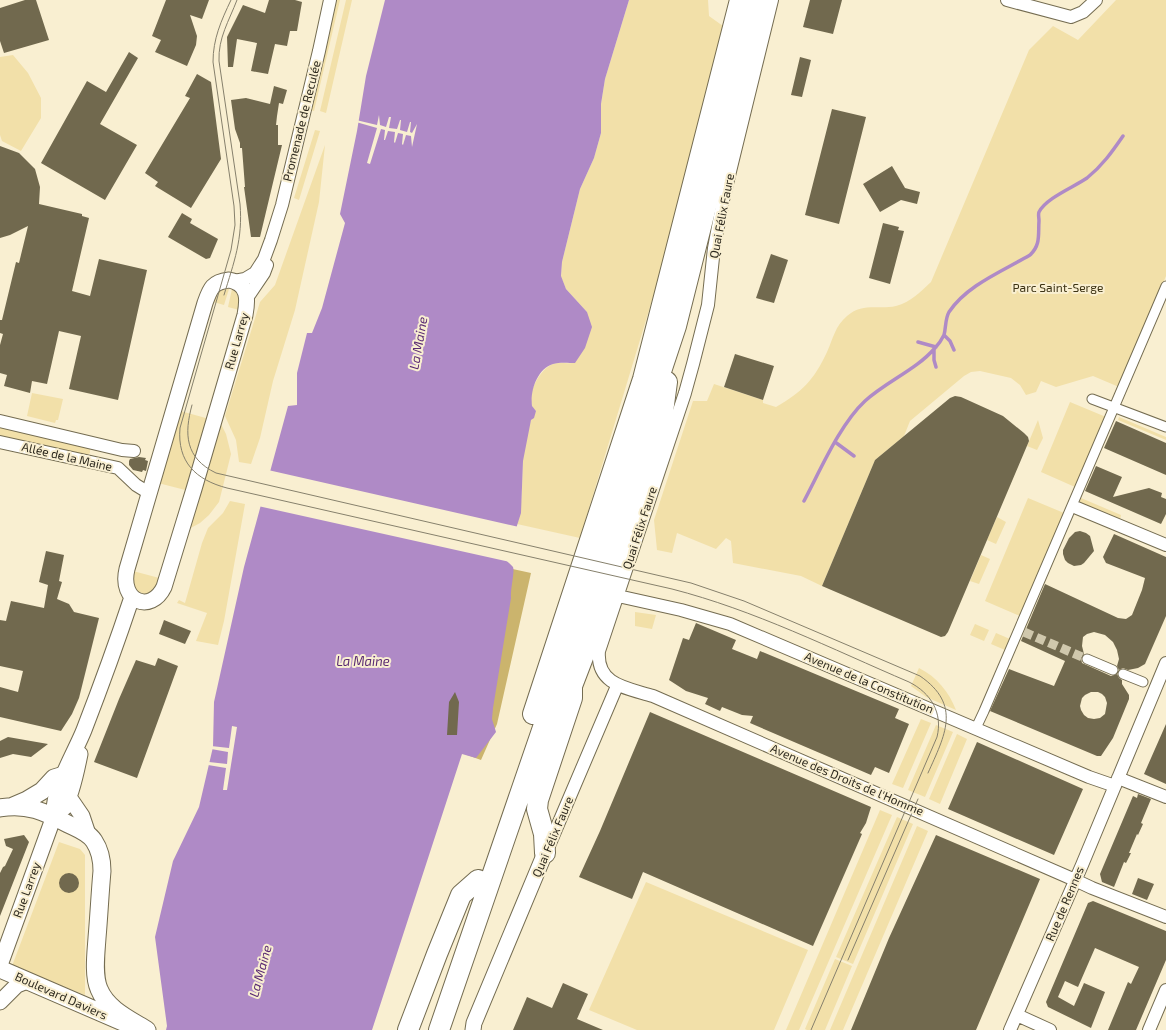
<svg xmlns="http://www.w3.org/2000/svg" width="1166" height="1030" viewBox="0 0 1166 1030" font-family="'Exo 2',sans-serif">
<style>
.green{fill:#f2e0a9}
.forest{fill:#cbb46d}
.water{fill:#af8ac6}
.pier{fill:#f9efd1}
.lines{fill:none;stroke-linecap:round;stroke-linejoin:round}
.stream{stroke:#af8ac6;stroke-width:3.5}
.building{fill:#71694e;fill-rule:evenodd}
.pedestrian-tunnel{stroke:#d0c8ad;stroke-width:9;stroke-dasharray:9 4.5;stroke-linecap:butt}
.pedestrian-casing{stroke:#746c51;stroke-width:11}
.minor-casing{stroke:#746c51;stroke-width:14}
.tertiary-casing{stroke:#746c51;stroke-width:17}
.secondary-casing{stroke:#746c51;stroke-width:19}
.trunk-casing{stroke:#746c51;stroke-width:22}
.pedestrian{stroke:#fff;stroke-width:9}
.minor{stroke:#fff;stroke-width:12}
.tertiary{stroke:#fff;stroke-width:15}
.secondary{stroke:#fff;stroke-width:17}
.trunk{stroke:#fff;stroke-width:20}
.tram{stroke:#86806c;stroke-width:1}
.labels{text-anchor:middle;stroke-width:4;stroke-linejoin:round;paint-order:stroke}
.street-label{font-size:12px;fill:#2e2a1f;stroke:#f9efd1}
.park-label{font-size:12px;fill:#3d3314;stroke:#f9efd1}
.water-label{font-size:13px;font-style:italic;fill:#5a2b73;stroke:#f9efd1}
</style>
<rect width="100%" height="100%" fill="#f9efd1"/>
<path class="green" d="M337,0H340L314,111L311,110Z
M346,0H352L326,113L320,111Z
M629,0H708L709,16L723,26L663,264L580,538L517,524C528,490 515,442 536,411C535,410 532,407 532,406C526,394 541,368 553,364C559,362 566,364 572,363L587,312L566,289L561,277L562,262L580,189L594,158L601,133V104L605,79Z
M1116,0H1166V276L1119,387L1093,376L1056,387L1041,381L1036,392L1026,395L1020,385L1011,378L980,371L971,372L964,376L910,421L904,436L875,460L822,586L801,576L733,563L731,541L726,538L716,549L677,533L672,553L657,550L654,520L693,401H707L714,384L763,400V403L776,407C802,392 814,380 827,352C833,339 835,326 847,316C863,302 878,310 896,306C911,302 920,292 931,282L1029,50L1053,26L1078,40Z
M13,55L28,73L41,98V118L21,151L2,141L0,135V57Z
M315,130L320,131L299,200L294,198Z
M325,145L319,202L295,310L273,381L260,438L251,464L239,462L236,440L225,416L260,302L275,285Z
M221,289H229L224,305L210,301L211,297Z
M232,289L239,295L243,311L228,307Z
M32,393L63,399L58,420H56L55,423L27,416Z
M1070,402L1106,417L1075,487L1041,472Z
M177,410L220,422L226,434L231,454L219,502L209,515L200,523L187,530L197,493L158,483Z
M1119,417L1166,437V440L1118,420Z
M1038,420L1043,438L1037,450L1027,446Z
M0,425L90,447V453L85,456L0,437Z
M1028,498L1064,513L1020,616L985,601Z
M1081,498L1121,515L1120,520L1079,503Z
M230,501L245,504L224,621L218,645L196,641L207,613L177,603L179,600L185,603L202,543L208,528L223,513Z
M997,517L1006,522L996,544L987,540Z
M981,555L990,559L979,584L970,581Z
M133,571L163,579C154,591 148,600 133,588Z
M635,612L656,615L652,629L635,626Z
M975,624L989,630L984,641L970,635Z
M996,633L1010,639L1005,650L991,644Z
M919,668C937,677 949,692 956,710L926,697L911,686Z
M921,719L931,723L903,788L892,784Z
M936,725L953,732L925,797L908,790Z
M957,734L967,739L940,804L929,799Z
M880,810L892,815L799,1030H786Z
M897,817L913,824L853,964L836,957Z
M917,826L928,831L843,1030H830Z
M59,842L80,849L85,855V995L12,966Z
M646,882L808,950L774,1030H637L589,1010Z
M835,959L852,966L825,1030H807L805,1029Z"/>
<path class="forest" d="M484,563L531,573L497,724L481,760L467,755L487,698Z"/>
<path class="water" d="M385,0H629L605,79L601,104V133L594,158L580,189L562,262L561,276L566,289L587,312L592,327L585,348L575,363C569,363 559,362 553,364C537,369 530,391 532,406L536,411L534,418L531,420L523,461L521,513L506,560C508,562 511,565 513,567C515,572 510,590 511,598L493,708L492,719L496,732L476,758L462,754L372,1030H166L167,1026L155,937L173,861L199,807L213,747L214,702L244,567L288,406L297,405V373L307,333H312L322,308L345,223L340,214L357,131L366,76Z"/>
<path class="pier" d="M379,115L380,125L386,127L389,117H391L389,128L397,129L400,120H401L400,130L407,132L410,122H411L410,132L412,133L417,124L412,147L411,136L406,135L403,145L402,144L403,134L398,133L395,143L394,142L395,132L388,131L385,140H384L385,130L381,129L370,164L367,163L377,128L356,122V120L377,125Z
M268,470L519,527L508,559L510,562L258,506Z
M232,726L237,727L227,790H223L226,768L208,765L209,762L227,764L228,752L211,749V746L229,748Z"/>
<g class="lines">
<path class="stream" d="M944,335L950,341L954,350
M918,342L936,347
M934,350V360L936,367
M835,442L854,456
M804,501C820,471 840,424 865,401C887,381 916,370 935,348C938,345 942,339 944,335C946,328 945,319 949,312C967,285 1003,271 1030,255C1041,245 1038,234 1039,221C1039,218 1038,214 1039,212C1046,198 1074,187 1087,178C1102,166 1112,152 1123,136"/>
</g>
<path class="building" d="M25,0H36L49,40L4,53L0,41V8Z
M166,0H209L202,19L190,15L197,36L196,45L187,66L155,52L161,40L152,36Z
M269,0H295L302,2L297,31H290L287,46L275,44L268,74L251,71L257,43L237,39L233,67H228L227,37L243,5L265,13Z
M810,0H842L833,34L803,27Z
M129,52L138,58L100,124L137,145L105,200L41,163L87,81L106,92Z
M800,57L811,60L802,97L791,95Z
M197,74L211,82L221,159L191,208L155,186L158,182L145,173L190,98L185,96Z
M274,86L287,90L283,104L279,103L277,116L276,125H278V145H282L260,237H251L244,187H245L242,148H240V143L235,129L231,100L246,98L270,104Z
M832,109L866,117L839,224L805,215Z
M0,146L19,153L35,169L40,187L39,204L82,214V216L89,218L72,291L90,296L99,259L147,270L118,400L69,389L81,336L59,331L47,384L32,381L30,393L4,386L7,375L0,373V345L3,334L0,333V320H2L16,262L19,263L28,226L10,235L0,238Z
M892,166L905,188L920,192L917,204L901,200L880,212L863,184Z
M182,213L192,219L190,223L218,239L210,258L206,259L168,237Z
M883,223L899,227L898,230L904,231L890,284L869,278Z
M771,254L788,260L774,303L756,298Z
M735,354L774,366L763,400L724,387Z
M955,396L961,397L1003,416L1024,433L1028,437L1029,441L948,632L945,636L941,637L822,586L875,460L950,398Z
M1116,421L1166,443V475L1104,448Z
M139,457L146,458L145,460L148,461L146,471L143,470L142,472L133,470L129,465V461L130,459Z
M1096,466L1122,477L1113,497L1149,488L1162,493L1161,497L1166,499V514L1161,524L1085,491Z
M1080,531L1086,533L1090,536L1094,551L1084,563L1081,565L1074,566L1068,563L1065,560L1063,554V550L1069,538L1075,532Z
M1114,534L1166,557V616L1145,664L1138,668L1128,670L1123,668L1119,670L1117,666L1119,659L1117,650L1113,642L1105,635L1094,632L1087,634L1083,637L1082,646L1084,654L1081,659L1082,663L1111,676L1117,674L1119,678L1122,680V684L1129,695V699L1113,738L1101,756H1097L990,711L1009,669L1054,686L1065,661L1021,641L1045,584L1118,618L1126,619L1132,615L1142,590L1145,578L1106,563L1103,557ZM1091,692H1098L1102,694L1105,697L1107,703L1105,714L1100,718L1094,719L1088,718L1084,715L1081,710L1080,706L1082,698L1085,695Z
M46,551L64,555L59,581L62,582L57,599L69,604L74,612L99,618L79,698L72,714L61,731L0,717V687L18,692L23,671L0,666V620L6,621L11,601L44,608L48,585L39,582Z
M164,620L191,631L185,644L159,634Z
M696,623L736,640L732,649L757,659L760,651L899,709L895,718L909,724L889,773L875,767L871,775L750,723L753,716L742,715L722,707L720,711L705,704L708,698L686,691L669,680L683,638L689,640Z
M158,658L178,666L137,778L94,762L119,699L136,660L155,666Z
M455,692L459,702L457,735H447L449,702Z
M650,712L871,807L866,823L860,833L862,834L813,946L643,872L632,899L579,877L600,831Z
M1166,724V784L1144,774Z
M8,737L48,744L31,757L13,754L0,758V741Z
M977,742L1083,789L1054,855L948,809Z
M1138,794L1151,799L1141,823L1143,824L1138,835L1137,834L1129,853H1131L1126,863L1124,862L1114,887L1102,882L1100,874L1133,796L1137,798Z
M24,835L29,842L0,916V873L3,867L5,866L13,849L6,846L4,839Z
M936,835L1040,879L976,1030H851L889,938Z
M59 883a10 10 0 1 1 20 0a10 10 0 1 1-20 0Z
M1138,878L1154,884L1147,900L1132,894Z
M1093,901L1166,931V960L1136,1030H1108L1128,982L1131,984L1139,967L1095,948L1078,987L1065,981L1058,997L1074,1006L1084,983L1105,992L1091,1028L1048,1007L1046,1002L1088,903Z
M563,983L588,994L577,1019L603,1030H513L527,997L552,1008Z"/>
<g class="lines">
<path class="pedestrian-tunnel" d="M1024,632L1087,659"/>
<g class="pedestrian-casing">
<path id="pedestrian" d="M1092,399L1166,427
M1087,659L1113,670
M1123,674L1143,682
M976,728L984,711L1166,286"/>
</g>
<g class="minor-casing">
<path id="minor" d="M772,0L723,200L714,248L708,305L693,364L685,393L599,651C596,685 627,688 653,696L1075,880L1092,888L1166,917
M1007,0L1071,17L1083,12L1096,0
M234,281L245,279L255,273L264,259L271,240L282,205L319,51L330,0
M247,298L264,273L267,265
M0,421L122,450L134,451
M0,442L118,468L136,485L149,493
M1077,508L1166,545
M618,596L681,610L730,624L1089,777L1115,786
M1118,778L1166,797
M548,848L617,686
M1017,1015L1050,1030
M1010,1030L1082,865L1166,663
M1149,1030L1166,990"/>
</g>
<g class="tertiary-casing">
<path id="tertiary" d="M229,280C249,284 248,299 245,315L194,489L164,587C151,614 119,602 127,569L205,303C210,289 212,282 229,280Z
M69,797L82,816L88,834
M54,816C57,814 61,811 64,808C72,795 77,769 80,754
M0,965L54,816C52,789 74,755 84,730C101,686 117,642 132,597
M0,1002L17,985L27,981
M473,1030L474,1023L545,853"/>
</g>
<g class="secondary-casing">
<path id="secondary" d="M13,806L27,800L42,791L54,778L64,775
M0,808C27,803 45,812 68,824C78,829 88,832 94,841C100,850 102,860 102,871C100,893 99,915 97,938C96,953 93,975 99,989C107,1009 129,1019 147,1030
M0,969L125,1023"/>
</g>
<g class="trunk-casing">
<path id="trunk" d="M533,714L643,379L740,0
M545,853L544,834L537,809L538,800L572,698V686L602,608L618,558L663,412L667,382
M408,1030L437,954L461,895L478,880
M439,1030L549,710L676,326L758,0"/>
</g>
<use href="#pedestrian" class="pedestrian"/>
<use href="#minor" class="minor"/>
<use href="#tertiary" class="tertiary"/>
<use href="#secondary" class="secondary"/>
<use href="#trunk" class="trunk"/>
<path class="tram" d="M231,0C221,21 213,39 213,62L234,206L235,225L231,250L180,428C177,462 196,480 227,488L672,589C754,610 832,649 909,682C931,693 943,713 937,737L811,1030
M224,295C234,262 243,239 240,204L219,61C218,38 229,21 237,0
M192,405C184,434 185,458 216,473L691,583L744,601L920,676C962,705 945,735 928,773
M848,960L918,799"/>
</g>
<g class="labels">
<g class="street-label">
<text transform="translate(302 121) rotate(-76)" y="4">Promenade de Reculée</text>
<text transform="translate(722 216) rotate(-79)" y="4">Quai Félix Faure</text>
<text transform="translate(237 341) rotate(-74)" y="4">Rue Larrey</text>
<text transform="translate(67 457) rotate(13)" y="4">Allée de la Maine</text>
<text transform="translate(640 528) rotate(-72)" y="4">Quai Félix Faure</text>
<text transform="translate(869 683) rotate(23)" y="4">Avenue de la Constitution</text>
<text transform="translate(847 780) rotate(23)" y="4">Avenue des Droits de l'Homme</text>
<text transform="translate(553 837) rotate(-67)" y="4">Quai Félix Faure</text>
<text transform="translate(27 890) rotate(-70)" y="4">Rue Larrey</text>
<text transform="translate(1065 904) rotate(-67)" y="4">Rue de Rennes</text>
<text transform="translate(61 996) rotate(24)" y="4">Boulevard Daviers</text>
</g>
<g class="park-label">
<text x="1058" y="292">Parc Saint-Serge</text>
</g>
<g class="water-label">
<text transform="translate(418 343) rotate(-80)" y="5">La Maine</text>
<text x="363" y="666">La Maine</text>
<text transform="translate(260 971) rotate(-75)" y="5">La Maine</text>
</g>
</g>
</svg>
